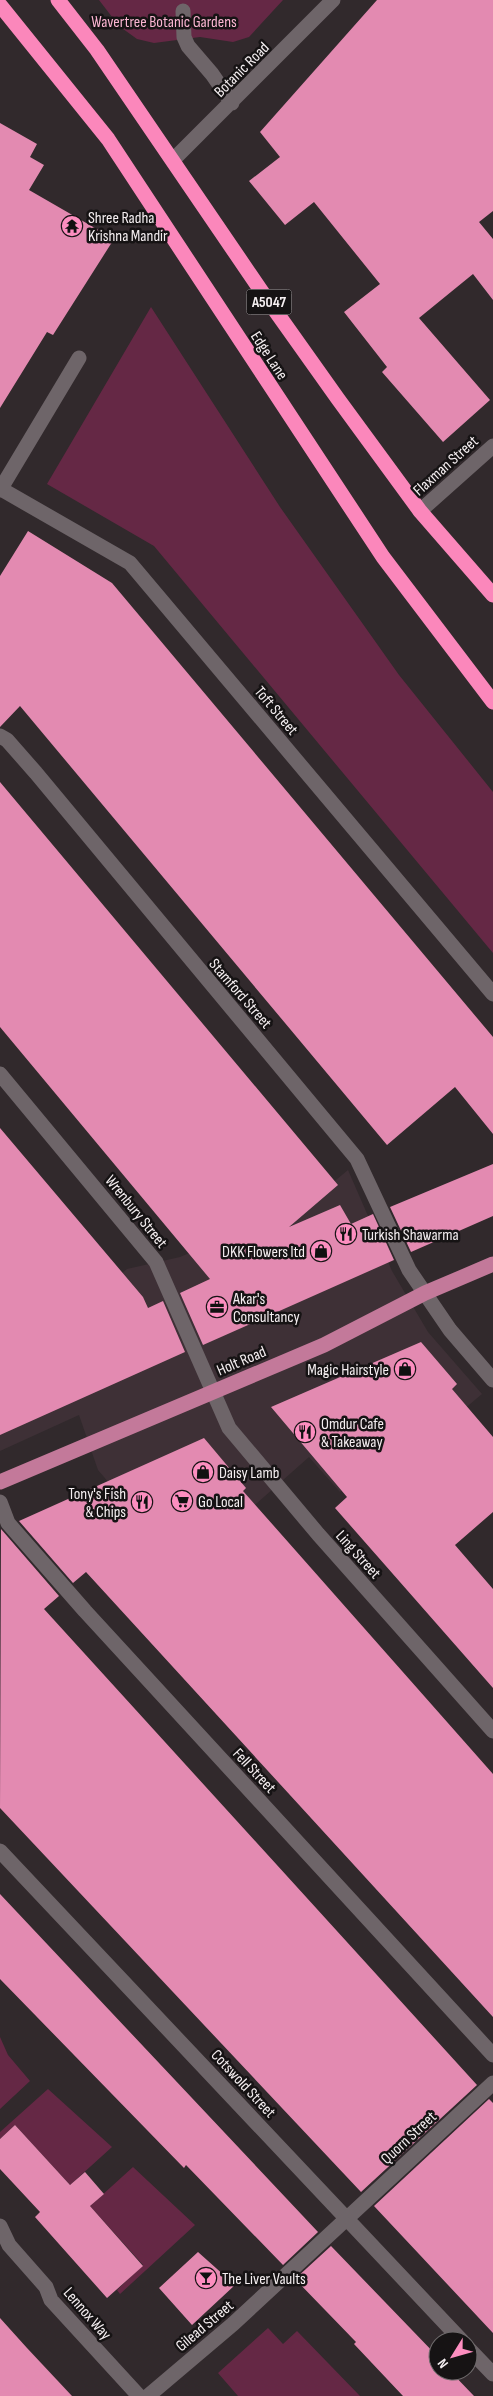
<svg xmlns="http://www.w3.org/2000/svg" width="493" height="2396" viewBox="0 0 493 2396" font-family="'Sofia Sans Condensed',sans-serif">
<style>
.built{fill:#3e3036}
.green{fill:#652845}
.building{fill:#e38ab1}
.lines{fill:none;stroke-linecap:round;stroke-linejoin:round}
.minor{stroke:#6e6569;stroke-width:15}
.major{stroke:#c3799a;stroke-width:15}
.highway{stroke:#fb87bb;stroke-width:15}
.labels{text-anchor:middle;stroke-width:5;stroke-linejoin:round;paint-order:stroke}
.shield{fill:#161314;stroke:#b2adaf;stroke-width:1}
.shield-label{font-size:15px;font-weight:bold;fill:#f5eff1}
.park-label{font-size:16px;fill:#fbb5d2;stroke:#161314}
.street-label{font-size:16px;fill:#f5eff1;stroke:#161314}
.poi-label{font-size:16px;fill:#f5eff1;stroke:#161314;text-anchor:start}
</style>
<rect width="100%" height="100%" fill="#31292c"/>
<path class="built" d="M348,1170L392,1271L428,1332L482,1394L406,1458L395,1447L340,1492L309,1457L186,1566L156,1538L98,1470L79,1415L0,1451V1344L81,1308L127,1269L180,1257L206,1246L290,1218Z"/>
<path class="green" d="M99,0H283L249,37L233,42L200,37L154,43L137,39L119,26Z
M151,307L280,507L399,675L493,792V953L154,546L47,484Z
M0,2037L8,2055L30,2081L0,2109Z
M48,2089L112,2147L70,2185L15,2125L0,2139V2132Z
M133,2167L195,2225L120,2294L117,2290L143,2265L90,2206Z
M268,2328L283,2344L297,2331L360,2396H238L218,2373Z"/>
<path class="building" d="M377,0H493V211L479,222L493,239V300L473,274L419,318L490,400L443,442L382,372L387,367L344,312L380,284L314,202L285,225L249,181L280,157L260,132Z
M0,123L37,144L30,157L44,165L29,190L114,239L53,335L47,332L0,408Z
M28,531L112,583L493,1037V1134L455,1087L387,1145L20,706L0,727V576Z
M0,782L338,1185L289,1227L340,1205L351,1224L373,1214L394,1260L203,1345L180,1293L210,1279L0,1027Z
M0,1128L143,1297L148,1308L163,1301L185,1352L0,1435Z
M493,1164V1216L411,1252L390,1207Z
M421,1342L457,1384L452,1389L493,1437V1512L455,1545L493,1589V1688L335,1508L347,1497L271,1407Z
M204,1438L246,1488L243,1491L493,1774V2017L86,1572L73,1583L19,1521Z
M1,1529L59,1596L44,1609L477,2085L361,2192L0,1808Z
M0,1894L318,2232L283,2265L186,2165L184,2168L0,1979Z
M489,2099L493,2103V2333L374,2206Z
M15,2125L70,2185L85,2172L104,2194L90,2206L143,2266L107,2298L35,2217L40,2212L0,2169V2139Z
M331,2246L438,2357V2371H450L474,2396H403L354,2344L356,2342L295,2279Z
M198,2252L235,2285L192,2325L159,2288Z
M0,2318L27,2348L72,2396H0Z"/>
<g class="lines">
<path class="minor" d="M183,11L184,37L188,46L212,74L232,103
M173,160L333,0
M1,489L130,563L493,994
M0,490L79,358
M420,511L493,446
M0,736L7,740L36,773L357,1159L409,1270L450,1330L493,1380
M0,1074L156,1262L229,1428L318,1534L493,1731
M0,1502L8,1523L85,1611L493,2055
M0,1851L462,2341
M0,2226L9,2245L46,2287L51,2300L139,2396
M468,2348L493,2374
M148,2396L233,2324L493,2083"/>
<path class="major" d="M0,1482L324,1345L425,1293L493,1264"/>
<path class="highway" d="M58,0L97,50L262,292L338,399L420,511L493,595
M0,5L108,139L383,557L493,702"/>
</g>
<defs>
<g id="temple-disc" transform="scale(1.125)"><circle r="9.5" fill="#fd8ec0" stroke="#161314"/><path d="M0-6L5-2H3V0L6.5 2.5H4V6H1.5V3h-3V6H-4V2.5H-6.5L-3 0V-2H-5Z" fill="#111"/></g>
<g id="restaurant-disc" transform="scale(1.125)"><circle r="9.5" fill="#fd8ec0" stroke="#161314"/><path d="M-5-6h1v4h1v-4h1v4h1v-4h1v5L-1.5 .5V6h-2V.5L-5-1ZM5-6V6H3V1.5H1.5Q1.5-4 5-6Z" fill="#111"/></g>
<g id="shop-disc" transform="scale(1.125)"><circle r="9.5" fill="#fd8ec0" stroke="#161314"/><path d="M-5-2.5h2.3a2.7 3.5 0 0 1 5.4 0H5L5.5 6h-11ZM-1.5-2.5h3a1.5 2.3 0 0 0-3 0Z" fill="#111"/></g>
<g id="office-disc" transform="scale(1.125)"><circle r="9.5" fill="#fd8ec0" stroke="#161314"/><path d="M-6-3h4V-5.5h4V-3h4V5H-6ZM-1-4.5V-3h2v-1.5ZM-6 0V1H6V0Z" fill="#111"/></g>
<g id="supermarket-disc" transform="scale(1.125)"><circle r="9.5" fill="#fd8ec0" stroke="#161314"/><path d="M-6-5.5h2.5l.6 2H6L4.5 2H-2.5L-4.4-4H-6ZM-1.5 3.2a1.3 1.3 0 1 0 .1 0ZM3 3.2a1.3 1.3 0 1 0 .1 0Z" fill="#111"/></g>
<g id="bar-disc" transform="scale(1.125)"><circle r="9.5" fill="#fd8ec0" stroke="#161314"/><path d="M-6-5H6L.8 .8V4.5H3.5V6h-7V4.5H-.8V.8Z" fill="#111"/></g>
</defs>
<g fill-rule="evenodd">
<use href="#temple-disc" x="72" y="226"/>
<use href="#restaurant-disc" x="346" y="1234"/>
<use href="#shop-disc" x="321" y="1251"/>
<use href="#office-disc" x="217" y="1307"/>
<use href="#shop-disc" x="405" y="1369"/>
<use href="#restaurant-disc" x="305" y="1432"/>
<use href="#shop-disc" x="203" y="1472"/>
<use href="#supermarket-disc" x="182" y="1501"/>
<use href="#restaurant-disc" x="142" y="1502"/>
<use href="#bar-disc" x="206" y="2278"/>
</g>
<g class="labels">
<rect class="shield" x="246.5" y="289.5" width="45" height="25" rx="4"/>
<g class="shield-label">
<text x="269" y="307">A5047</text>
</g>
<g class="park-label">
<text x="164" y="27">Wavertree Botanic Gardens</text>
</g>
<g class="street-label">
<text transform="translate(241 69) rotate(-45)" y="6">Botanic Road</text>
<text transform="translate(270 355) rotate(57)" y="6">Edge Lane</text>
<text transform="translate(445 465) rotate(-42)" y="6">Flaxman Street</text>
<text transform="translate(277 710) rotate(50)" y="6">Toft Street</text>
<text transform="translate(241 993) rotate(49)" y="6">Stamford Street</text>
<text transform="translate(137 1211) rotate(51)" y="6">Wrenbury Street</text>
<text transform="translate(241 1360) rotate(-23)" y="6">Holt Road</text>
<text transform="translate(359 1554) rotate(48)" y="6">Ling Street</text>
<text transform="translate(255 1770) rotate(47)" y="6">Fell Street</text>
<text transform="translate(244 2083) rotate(47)" y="6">Cotswold Street</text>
<text transform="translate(408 2137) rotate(-43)" y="6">Quorn Street</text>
<text transform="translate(88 2313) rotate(49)" y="6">Lennox Way</text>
<text transform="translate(204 2325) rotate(-40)" y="6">Gilead Street</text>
</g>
<g class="poi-label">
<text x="88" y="223">Shree Radha<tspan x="88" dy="18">Krishna Mandir</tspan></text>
<text x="362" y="1240">Turkish Shawarma</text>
<text x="305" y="1257" text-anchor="end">DKK Flowers ltd</text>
<text x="233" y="1304">Akar's<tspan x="233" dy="18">Consultancy</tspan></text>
<text x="389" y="1375" text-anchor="end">Magic Hairstyle</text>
<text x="321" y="1429">Omdur Cafe<tspan x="321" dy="18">&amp; Takeaway</tspan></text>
<text x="219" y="1478">Daisy Lamb</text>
<text x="126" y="1499" text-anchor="end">Tony's Fish<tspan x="126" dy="18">&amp; Chips</tspan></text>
<text x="198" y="1507">Go Local</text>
<text x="222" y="2284">The Liver Vaults</text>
</g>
</g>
<g transform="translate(453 2356) rotate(233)"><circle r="24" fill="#161314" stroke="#6f6b6c"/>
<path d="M0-4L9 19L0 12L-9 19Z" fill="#fd8ec0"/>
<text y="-8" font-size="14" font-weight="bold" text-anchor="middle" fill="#f5eff1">N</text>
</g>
</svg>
